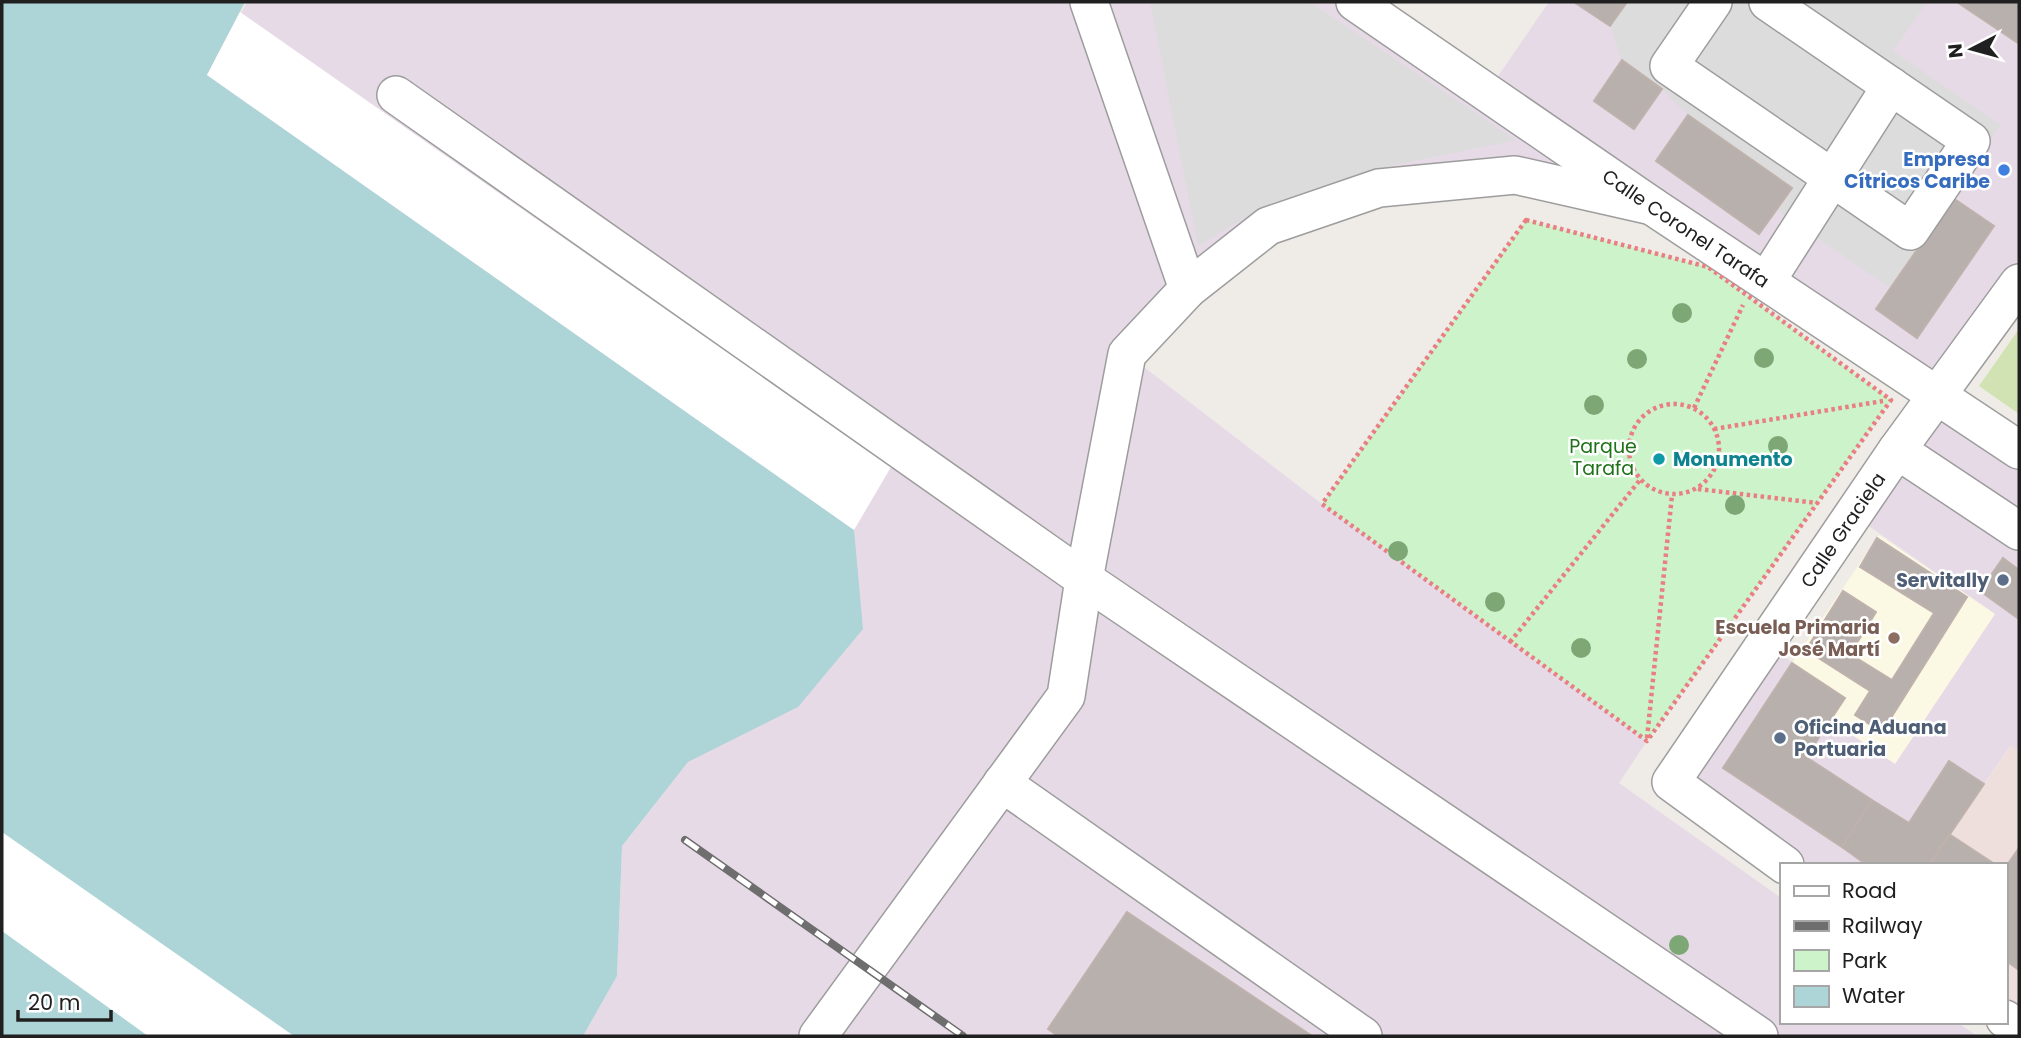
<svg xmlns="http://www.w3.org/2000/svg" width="2021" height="1038" viewBox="0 0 2021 1038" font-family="Poppins,sans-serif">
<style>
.industrial{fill:#e7dae7}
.education{fill:#fbf8e4}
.military{fill:#efdfdc}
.grass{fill:#d2e3b3}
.park{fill:#cdf3ca}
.parking{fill:#dcdcdc}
.water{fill:#add4d7}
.pier{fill:#fff}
.building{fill:#b8b0ad;stroke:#bfb1ab;stroke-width:2}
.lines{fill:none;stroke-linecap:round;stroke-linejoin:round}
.minor-casing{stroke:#9d9d9d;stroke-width:40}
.path{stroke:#e97e83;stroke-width:4.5;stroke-dasharray:3.5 3.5;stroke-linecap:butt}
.minor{stroke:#fff;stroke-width:37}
.rail-casing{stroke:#6e6e6e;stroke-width:8}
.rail{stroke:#fff;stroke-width:5;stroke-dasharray:16;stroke-linecap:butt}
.tree{fill:#7da876}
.shop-dot{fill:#3f7fe0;stroke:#fff;stroke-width:2.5}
.culture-dot{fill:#0f9aa8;stroke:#fff;stroke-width:2.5}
.service-dot{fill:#5c6f8a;stroke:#fff;stroke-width:2.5}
.education-dot{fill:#8d6e63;stroke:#fff;stroke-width:2.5}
.labels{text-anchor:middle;stroke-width:5;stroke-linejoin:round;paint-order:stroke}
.shop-label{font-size:19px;font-weight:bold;fill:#366cbe;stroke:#fff;text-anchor:end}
.street-label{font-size:19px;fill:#202020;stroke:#fff}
.park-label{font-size:19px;fill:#1f7219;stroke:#fff}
.culture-label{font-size:19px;font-weight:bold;fill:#0d838f;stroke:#fff;text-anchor:start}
.service-label{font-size:19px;font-weight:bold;fill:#4e5e75;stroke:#fff;text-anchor:end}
.education-label{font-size:19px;font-weight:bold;fill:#785e54;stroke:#fff;text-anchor:end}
</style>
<rect width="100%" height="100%" fill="#efebe7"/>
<path class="industrial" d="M247,2H1359L1487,92L1549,2H2019V283L1938,393L2019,450V751L2010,746L1929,865H1785L1671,782L1765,644L1845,698L1995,614L1853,515L1937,393L1650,203L1515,175L1268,226L1127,354L1322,504L1647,741L1619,783L1781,898V1022H1957L1977,1036H583L617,976L622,846L688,762L798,707L207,75Z"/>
<path class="education" d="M1879,535L1995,614L1895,764L1830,720L1844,697L1792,663Z"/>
<path class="military" d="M2011,745L2019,751V1029L2005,1019V865H1930Z"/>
<path class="grass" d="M2019,329V414L1979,386Z"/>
<path class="park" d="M1526,220L1708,267L1891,400L1647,741L1322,504Z"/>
<path class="parking" d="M1150,2H1310L1516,140L1380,168L1263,207L1198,246Z
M1627,2H1927L1893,51L2001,125L1890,288L1777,210L1792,188L1688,115L1662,89L1622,60L1610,26Z"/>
<path class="water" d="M2,2H245L207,75L854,530L863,629L798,707L688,762L622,846L617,976L583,1036H2Z"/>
<path class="pier" d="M240,12L891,467L854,530L207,75Z
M2,832L294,1036H148L2,931Z"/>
<path class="building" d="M1574,2H1627L1610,26Z
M1957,2H2019V41L2018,43Z
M1622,60L1662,89L1634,129L1594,101Z
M1688,115L1792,188L1759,234L1656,161Z
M1953,198L1994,226L1917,338L1876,309Z
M1877,538L1967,597L1882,732L1855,715L1870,691L1806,650L1843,591L1876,612L1850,654L1892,680L1934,613L1860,567Z
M2003,558L2019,570V619L1980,591Z
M1792,663L1845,698L1806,757L1872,800L1842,847L1723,768Z
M1949,761L1984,784L1929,865H1867L1842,847L1872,800L1909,823Z
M1949,834L1996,865H1929Z
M2019,848V970L2005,960V868Z
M1127,912L1312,1036H1058L1048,1029Z"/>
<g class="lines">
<g class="minor-casing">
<g id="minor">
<path d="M1089,2L1188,289"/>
<path id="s1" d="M1355,2L1652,206L2019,450"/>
<path d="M1713,2L1669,66L1910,231L1971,141L1768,2"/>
<path d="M396,95L1084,579L1759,1036"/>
<path d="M1767,280L1891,86"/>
<path d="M1897,450L2019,531"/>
<path d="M1002,783L1363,1036"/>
<path id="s2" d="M1785,865L1671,782L1897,450L2019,283"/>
<path d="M2005,1019L2019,1029"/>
<path d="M818,1036L1066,696L1084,579L1127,354L1188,289L1268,226L1379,188L1515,175L1652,206"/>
</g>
</g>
<path class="path" d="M1526,220L1708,267L1891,400L1647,741L1322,504Z
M1629 449a45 45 0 1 1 90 0a45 45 0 1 1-90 0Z
M1694,408L1743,305
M1714,429L1883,401
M1698,489L1817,503
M1510,642L1640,480
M1647,738L1672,495"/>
<use href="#minor" class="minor"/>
<g class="rail-casing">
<path id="rail" d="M685,840L963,1036"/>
</g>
<use href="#rail" class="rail"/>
</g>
<g class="tree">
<circle cx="1682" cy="313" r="10"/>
<circle cx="1764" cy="358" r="10"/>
<circle cx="1637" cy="359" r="10"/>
<circle cx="1594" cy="405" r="10"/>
<circle cx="1778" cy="446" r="10"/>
<circle cx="1735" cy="505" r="10"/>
<circle cx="1398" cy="551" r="10"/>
<circle cx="1495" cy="602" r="10"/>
<circle cx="1581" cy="648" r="10"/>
<circle cx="1679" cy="945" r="10"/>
</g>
<circle class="shop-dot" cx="2004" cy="170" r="7"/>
<circle class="culture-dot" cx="1659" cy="459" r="7"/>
<g class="service-dot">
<circle cx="2003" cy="580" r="7"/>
<circle cx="1780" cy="738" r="7"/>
</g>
<circle class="education-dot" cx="1894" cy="638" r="7"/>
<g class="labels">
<g class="shop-label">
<text x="1990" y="166">Empresa<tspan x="1990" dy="22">Cítricos Caribe</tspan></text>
</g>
<g class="street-label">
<text dy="7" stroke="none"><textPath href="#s1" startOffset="401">Calle Coronel Tarafa</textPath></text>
<text dy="7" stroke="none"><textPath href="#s2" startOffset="446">Calle Graciela</textPath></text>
</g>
<g class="park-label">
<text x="1603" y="453">Parque<tspan x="1603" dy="22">Tarafa</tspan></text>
</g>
<g class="culture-label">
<text x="1673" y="466">Monumento</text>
</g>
<g class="service-label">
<text x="1989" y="587">Servitally</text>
<text x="1794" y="734" text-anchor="start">Oficina Aduana<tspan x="1794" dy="22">Portuaria</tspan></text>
</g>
<g class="education-label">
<text x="1880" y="634">Escuela Primaria<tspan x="1880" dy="22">José Martí</tspan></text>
</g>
</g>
<rect width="2021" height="1038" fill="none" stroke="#202020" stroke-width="7"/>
<rect x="1780" y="863" width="228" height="161" fill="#ffffff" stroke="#a6a6a6" stroke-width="2"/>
<rect x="1794" y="886" width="35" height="10" fill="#ffffff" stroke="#a6a6a6" stroke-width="2"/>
<text x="1842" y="898" font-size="21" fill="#202020">Road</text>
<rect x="1794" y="921" width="35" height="10" fill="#6e6e6e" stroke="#a6a6a6" stroke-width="2"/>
<text x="1842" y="933" font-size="21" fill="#202020">Railway</text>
<rect x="1794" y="950" width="35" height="21" fill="#cdf3ca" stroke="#a6a6a6" stroke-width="2"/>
<text x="1842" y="968" font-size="21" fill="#202020">Park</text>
<rect x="1794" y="986" width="35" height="21" fill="#add4d7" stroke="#a6a6a6" stroke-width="2"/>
<text x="1842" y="1003" font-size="21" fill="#202020">Water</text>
<g transform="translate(1972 49) rotate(264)" stroke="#ffffff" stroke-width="5" paint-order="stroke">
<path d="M0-5L12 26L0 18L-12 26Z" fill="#202020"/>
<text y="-10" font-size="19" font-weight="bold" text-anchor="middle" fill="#202020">N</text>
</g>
<path d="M18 1010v10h93v-10" fill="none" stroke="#202020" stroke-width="3.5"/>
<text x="28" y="1010" font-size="21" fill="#202020" stroke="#ffffff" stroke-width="5" paint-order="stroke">20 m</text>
</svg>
